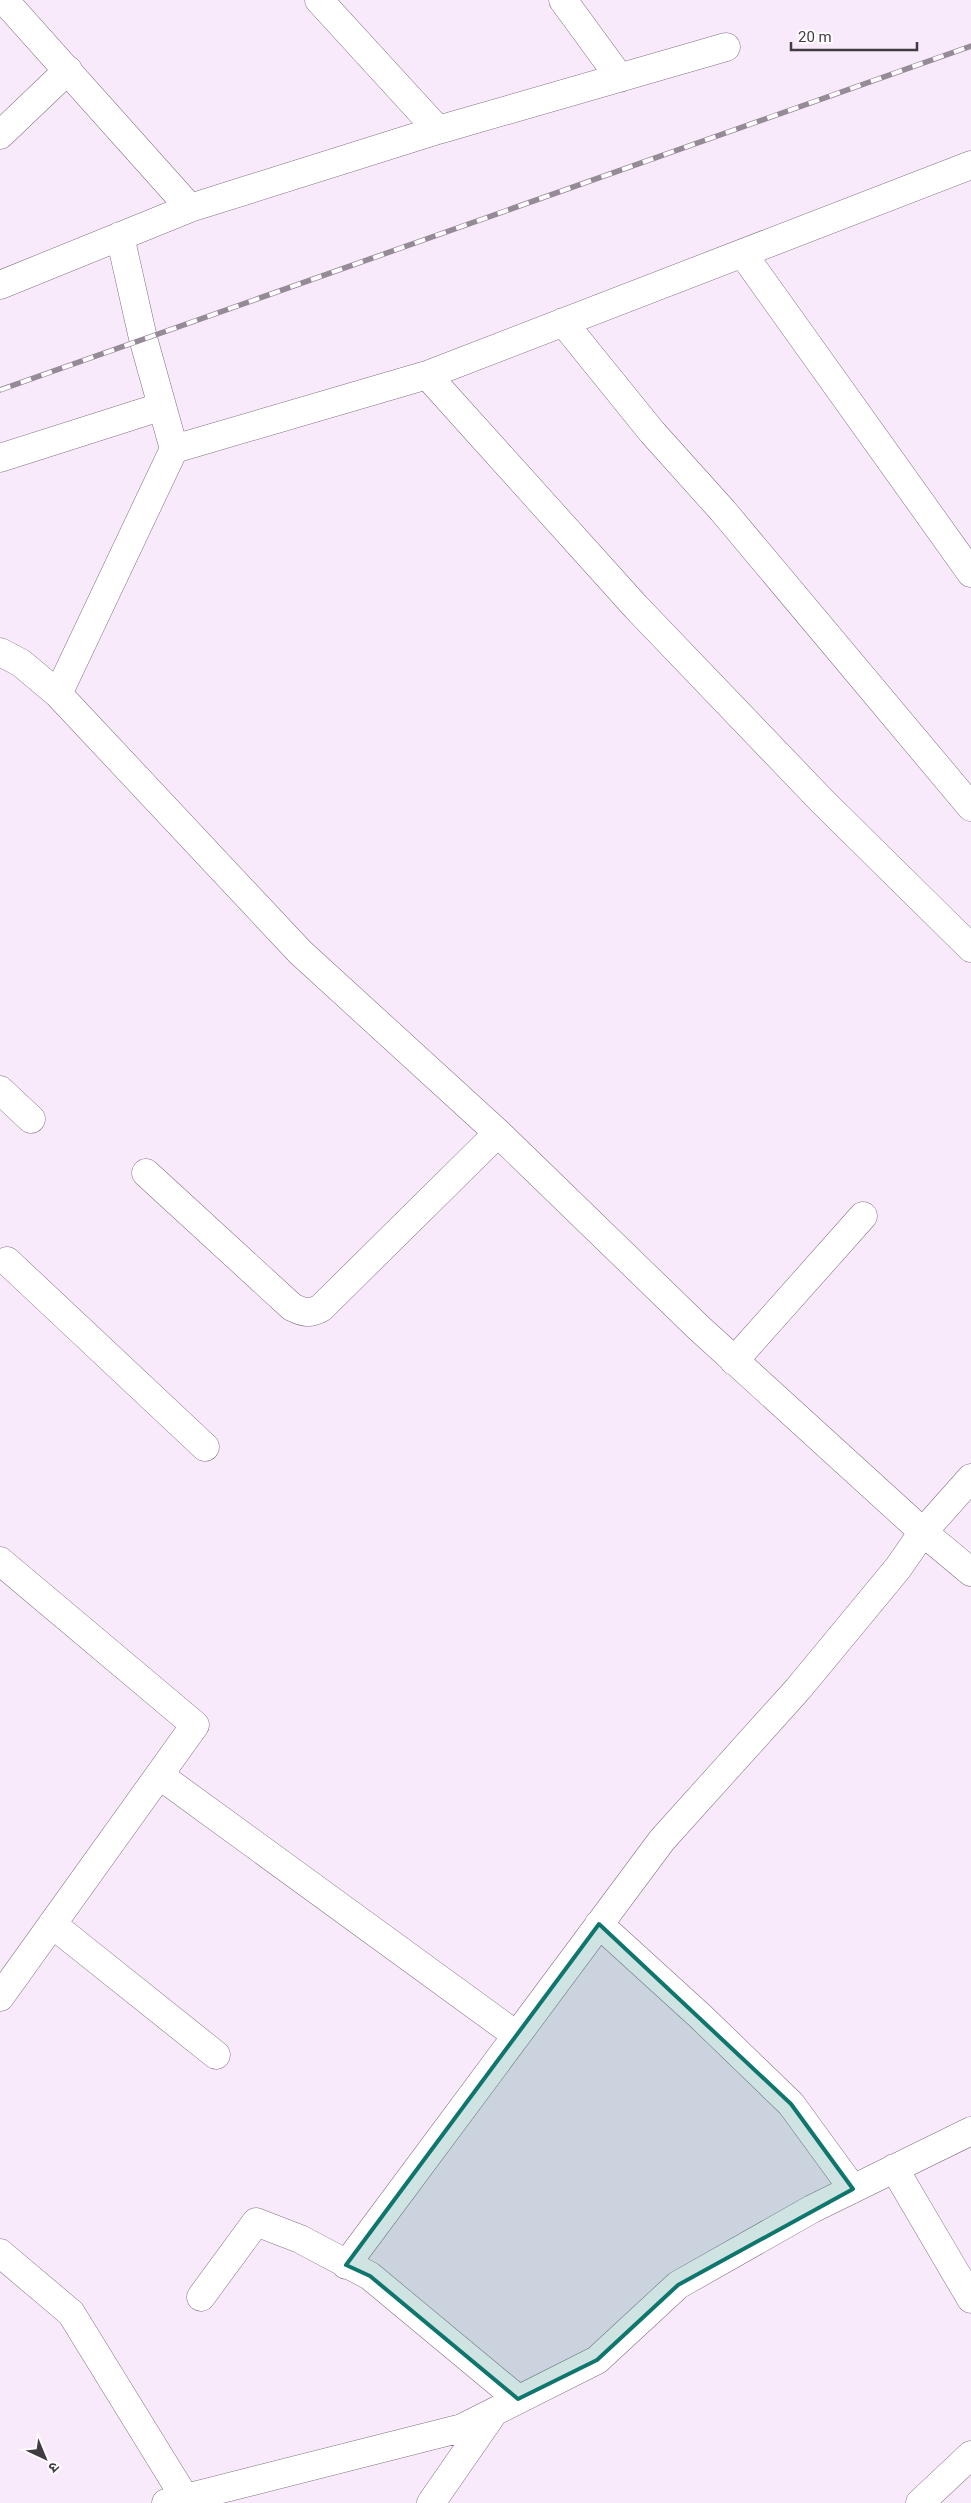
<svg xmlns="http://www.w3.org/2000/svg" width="971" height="2503" viewBox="0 0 971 2503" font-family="Roboto,'Noto Sans Devanagari',sans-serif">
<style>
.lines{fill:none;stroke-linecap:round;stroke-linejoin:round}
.minor-casing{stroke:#807282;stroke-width:29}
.minor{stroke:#fff;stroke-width:28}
.rail-casing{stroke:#958b97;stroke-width:5.5}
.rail{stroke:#fffcff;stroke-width:4;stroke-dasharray:11;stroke-linecap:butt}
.marked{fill:#0f766e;fill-opacity:0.2;stroke:#0f766e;stroke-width:4;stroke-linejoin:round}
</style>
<rect width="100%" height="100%" fill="#f9eafb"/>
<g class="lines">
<g class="minor-casing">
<path id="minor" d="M4,0L190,208
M319,0L438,130
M563,0L620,78
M0,135L68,70
M120,236L143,338L174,449
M743,254L971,573
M0,285L190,208L438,130L726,47
M563,322L652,432L723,511L971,807
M427,375L636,607L823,802L971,948
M0,458L160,407
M0,652L21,663L58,694L300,952L498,1133L699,1328L923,1532L971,1572
M58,694L174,449L427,375L971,165
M0,1090L31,1119
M146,1173L292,1307C304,1313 310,1314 321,1308L498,1133
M7,1261L205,1447
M734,1361L863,1216
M0,1561L195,1725L0,1997
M159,1775L516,2035
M52,1924L216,2055
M599,1924L700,2016L791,2104L853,2189
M894,2168L971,2299
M0,2253L71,2313L185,2498
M346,2265L662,1840L798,1689L898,1568L923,1532L971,1478
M201,2297L256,2222L300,2239L370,2276L518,2399
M166,2503L462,2428L597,2360L678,2285L812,2209L971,2131
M431,2503L492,2415
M920,2503L971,2455"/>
</g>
<use href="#minor" class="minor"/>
<g class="rail-casing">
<path id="rail" d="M0,390L971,46"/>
</g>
<use href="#rail" class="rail"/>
</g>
<path class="marked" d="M599,1924L791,2104L853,2189L678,2285L597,2360L518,2399L370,2276L346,2265Z"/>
<g transform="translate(45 2458) rotate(136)" stroke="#fffcff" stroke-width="4" paint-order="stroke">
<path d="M0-4L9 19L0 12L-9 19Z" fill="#413b42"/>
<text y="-8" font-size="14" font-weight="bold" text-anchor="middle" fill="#413b42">उ</text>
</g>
<path d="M791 42v8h126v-8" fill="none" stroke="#413b42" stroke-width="2.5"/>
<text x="798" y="42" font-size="15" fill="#413b42" stroke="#fffcff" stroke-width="4" paint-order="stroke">20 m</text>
</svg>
